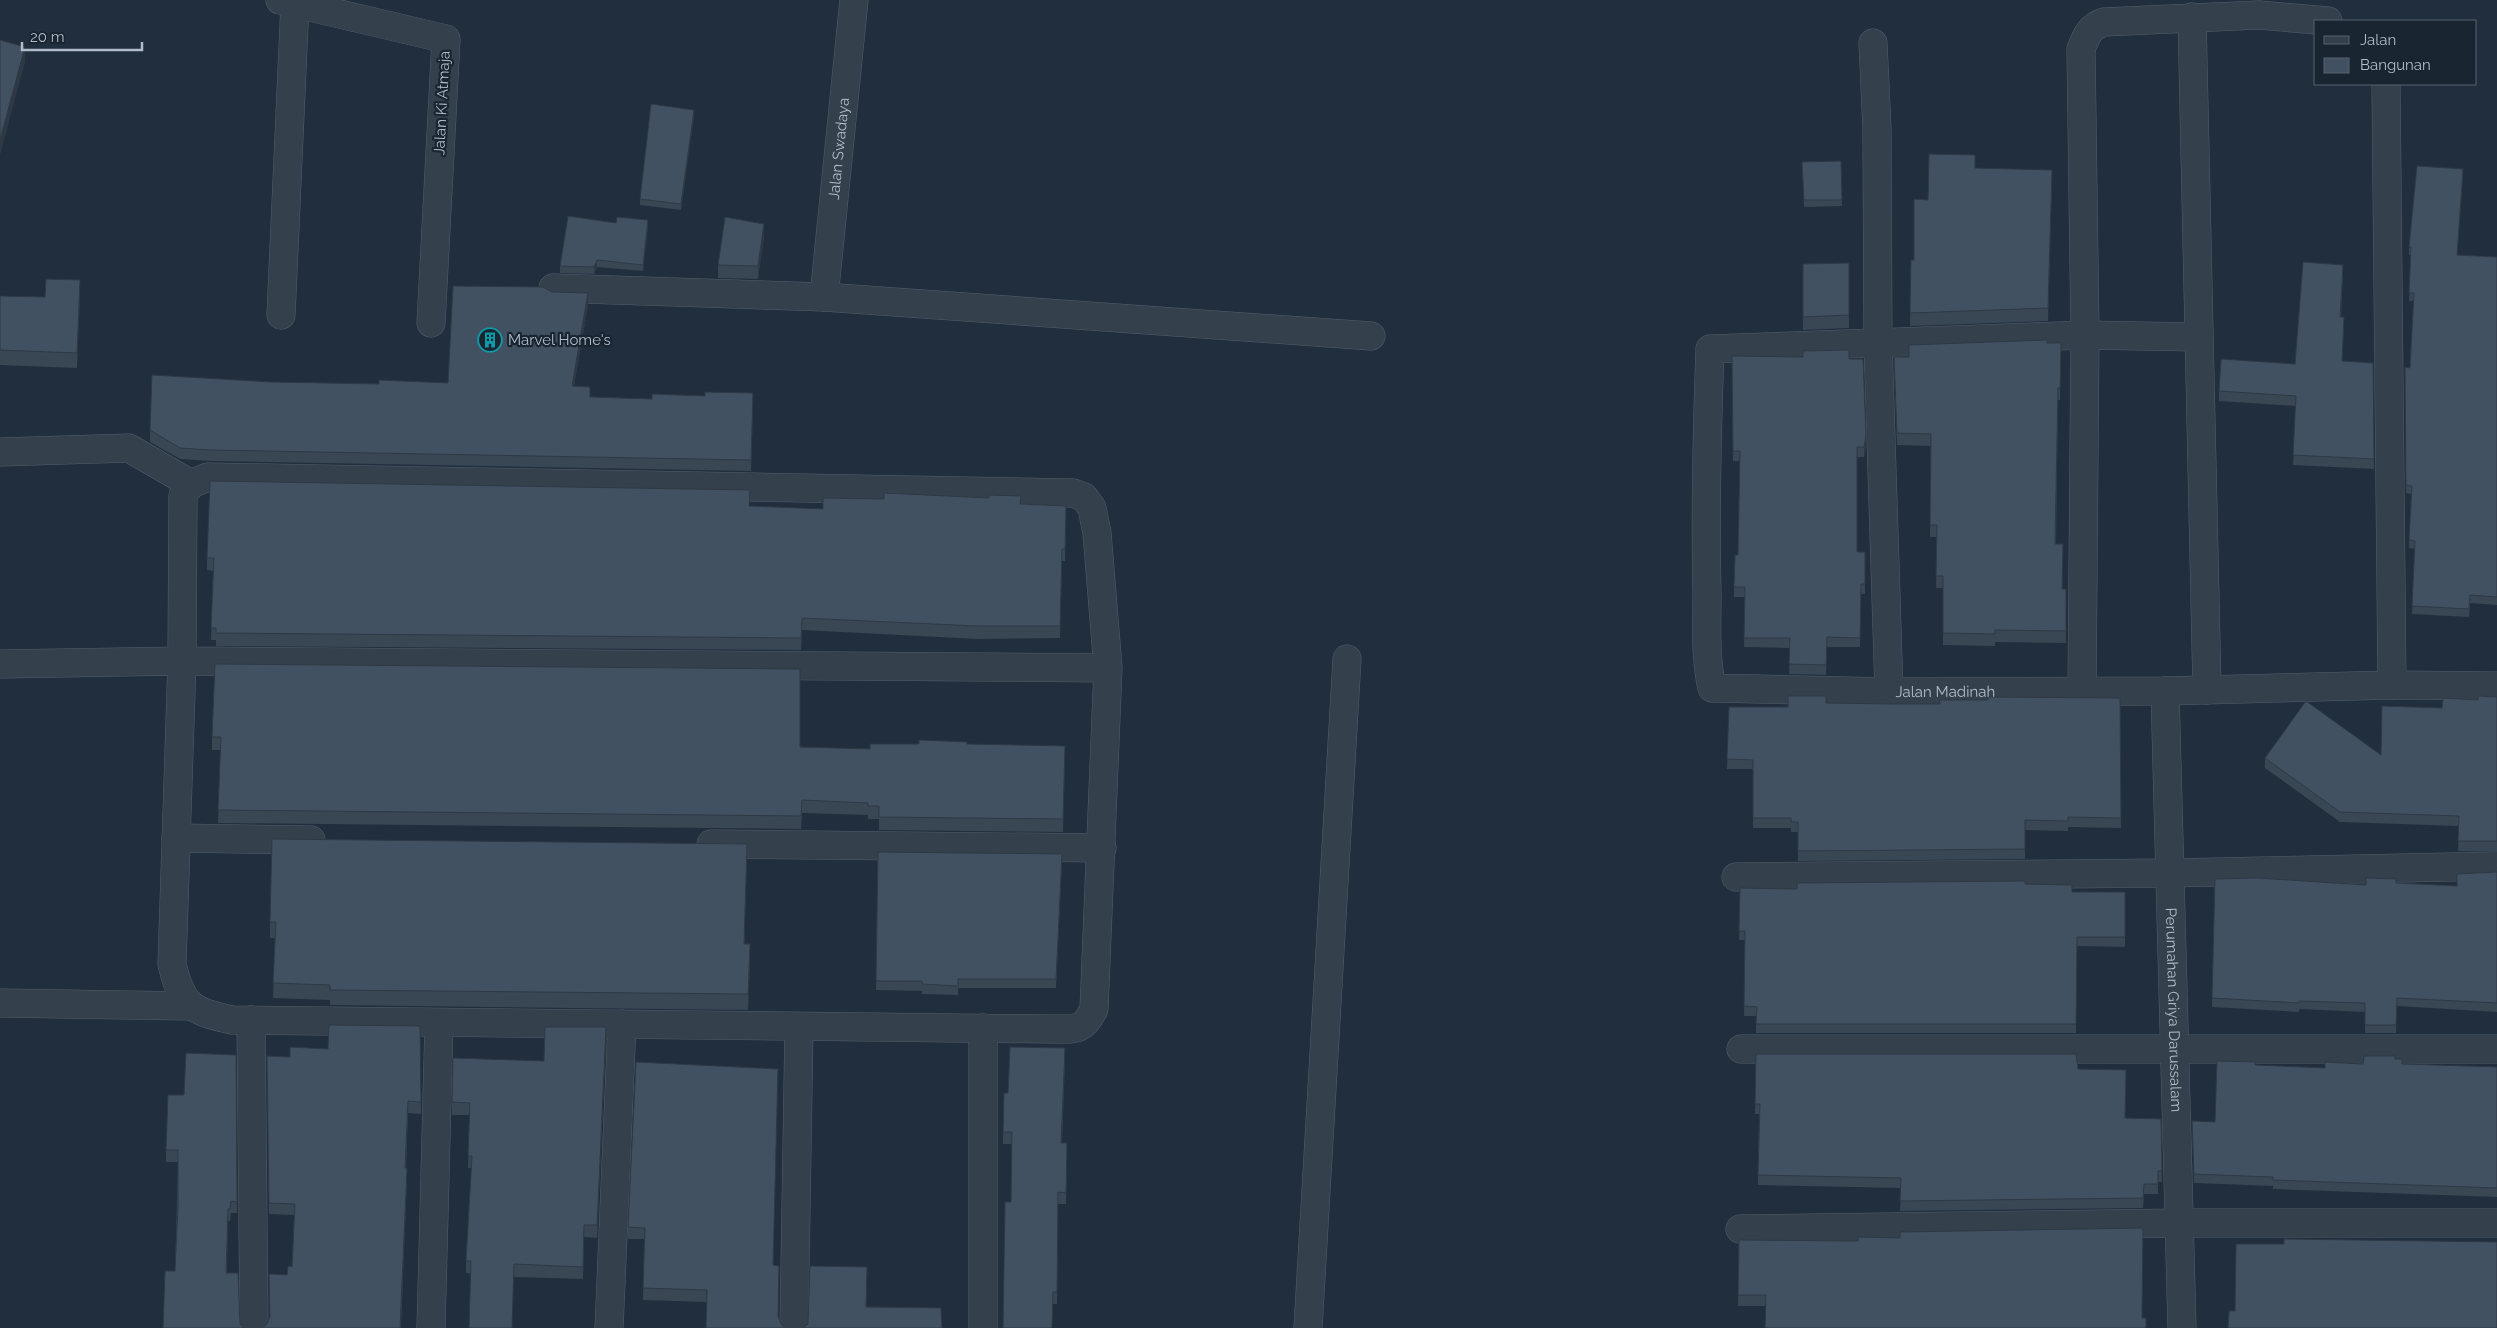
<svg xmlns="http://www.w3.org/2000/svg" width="2497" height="1328" viewBox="0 0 2497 1328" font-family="Raleway,sans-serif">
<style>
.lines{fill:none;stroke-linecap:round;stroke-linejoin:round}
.minor-casing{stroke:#535e6b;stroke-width:29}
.minor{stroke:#35404d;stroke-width:28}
.wall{fill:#394654}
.shaded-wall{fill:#2e3945}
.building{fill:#425162;stroke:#2e3945}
.labels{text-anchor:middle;stroke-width:4.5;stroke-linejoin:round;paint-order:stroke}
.street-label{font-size:15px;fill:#b1bbc9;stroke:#1a2532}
.poi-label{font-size:15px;fill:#b1bbc9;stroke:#1a2532;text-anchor:start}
</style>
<rect width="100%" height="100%" fill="#212e3d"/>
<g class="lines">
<g class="minor-casing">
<g id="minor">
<path d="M280,0L446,39L431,323"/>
<path d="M2192,17L2207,690"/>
<path d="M1873,43L1877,129L1878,344L1889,692"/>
<path d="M2386,84L2392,685"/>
<path d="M553,288L824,297L1371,336"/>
<path id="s1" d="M824,297L854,0"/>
<path d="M281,315L295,3"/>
<path id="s2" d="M2198,337L2085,335L1710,349C1707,430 1705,511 1707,593C1707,624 1705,658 1712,688L1889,692L2165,691L2392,685L2497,686"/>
<path d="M0,452L129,448L191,484"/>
<path d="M0,664L182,661L1108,668L1094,1009C1083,1032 1075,1029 1051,1029L232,1020C191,1011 182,1006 172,964L182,661L183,495L191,484L208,477L1073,493L1084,497L1092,508L1097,533L1108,668"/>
<path d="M2082,691L2085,335L2081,49C2087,34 2090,27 2104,22L2259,15L2328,21"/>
<path id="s3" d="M2165,691L2182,1328"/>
<path d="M176,838L311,840"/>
<path d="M711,844L1102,848"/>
<path d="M1736,877L2169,873L2497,866"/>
<path d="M0,1003L190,1006"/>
<path d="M251,1020L254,1328"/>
<path d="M1741,1049H2497"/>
<path d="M1740,1229L2179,1223H2497"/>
<path d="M431,1328L439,1023"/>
<path d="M609,1328L622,1024"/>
<path d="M794,1328L799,1027"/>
<path d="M983,1328V1028"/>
<path d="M1308,1328L1347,659"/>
</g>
</g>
<use href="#minor" class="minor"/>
</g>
<path class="wall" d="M694,116L681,210L640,205V199Z
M1841,161L1842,206L1804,207L1802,162Z
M1975,168L2052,182L2048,321L1910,326L1911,260H1914L1928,200Z
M2463,177L2457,255L2497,257V605L2470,603L2469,617L2412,614L2415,549L2409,548L2411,494L2406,493L2405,375L2410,368L2414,301H2409L2411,255H2409V247Z
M616,223L648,227L643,271L597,267L594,274L560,273V266Z
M764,236L758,279L718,278V265Z
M1849,263V328L1803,330V264Z
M2343,275L2341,317L2344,327L2342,361L2373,363L2374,469L2293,465L2296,406L2219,401V391L2295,364Z
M552,292L588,305L574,386L590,397L753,405L751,471L211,461L180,459L150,442V430L271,382L379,384L448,383Z
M80,295L77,368L0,365V296L45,297Z
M2047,343H2061L2060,400H2058L2056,544L2063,589H2066V643L1995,642V646L1943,645V588H1936L1937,537H1930L1931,446L1897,445L1894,357H1909Z
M1732,356L1849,359L1866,445L1864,457H1857V552H1865V594H1861L1860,647H1827L1826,675L1789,674L1790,648L1744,647L1745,597H1734V587L1738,555L1740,461H1733Z
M1021,504L1066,506L1065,561H1062L1060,638L978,639L802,630L801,650L216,646V640H211L213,571L207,570V558L750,506L823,509Z
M2497,697V852L2458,851L2459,826L2340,822L2265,768V758L2381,755L2442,708L2478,700Z
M2120,698L2121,828L2068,827V831L2025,830V859L1798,861V832H1791V828H1753V769H1727L1729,707H1788L1826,703L1893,704H1940L1988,700Z
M212,737L870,749L919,744H967L1065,759L1063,832L879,830V819H868V815L802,813L801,829L218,823L220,750H212Z
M878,852L1062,863L1056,988H958V995L922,994V991L876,990Z
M747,860L744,944L750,960L748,1010L330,1005V1000L273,998L275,938H270V922Z
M2497,872V1012L2397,1006L2396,1033H2365V1012L2299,1009V1012L2212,1007L2215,879L2366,885L2396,883L2457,886Z
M2025,884L2072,892H2125V947L2077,946L2076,1033H1756V1016H1744L1745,940H1739L1740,888L1797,889Z
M420,1026L421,1114L408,1113L406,1168L407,1179L401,1328H263L267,1324L287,1275L292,1267L294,1215L269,1214L267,1056L290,1057L328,1049Z
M606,1040L597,1238L584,1237L583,1279L514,1277L466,1273V1261L472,1168H468L470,1115H452V1102L544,1061Z
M1756,1054L2078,1069L2126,1118L2161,1119L2162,1182H2158V1194H2144L2143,1208L1900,1211L1901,1188L1758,1185L1759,1114H1755Z
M236,1055L237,1213H231L230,1221H228L227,1273L240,1324L175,1271L178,1162H166V1150L184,1095Z
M2395,1059L2402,1064L2497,1067V1197L2273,1189V1186L2194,1183L2192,1121L2215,1122L2255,1065L2325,1068L2363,1064Z
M1065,1060L1062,1143H1067L1066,1204H1058L1057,1304H1053L1011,1202L1012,1144H1003V1132L1008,1093Z
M778,1069L707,1302L643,1300L644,1239H628V1227Z
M2143,1228L1765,1306H1738L1739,1240L1858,1241L1900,1238Z"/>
<path class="shaded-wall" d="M25,47V62L0,155V140Z
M694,110V116L681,210V204Z
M2463,169V177L2457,263V255Z
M648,220V227L643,271V265Z
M764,224V236L758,279V266Z
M597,260V267L594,274V267Z
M80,280V295L77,368V353Z
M588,293V305L572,398V386Z
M1866,435V445L1864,457V447Z
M747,844V860L744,960V944Z
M750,944V960L748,1010V994Z
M606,1027V1040L597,1238V1225Z
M407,1168V1179L400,1328Z"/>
<path class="building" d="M0,40L25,47L0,140Z
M651,104L694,110L681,204L640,199Z
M1929,154L1975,155V168L2052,170L2048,308L1910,313L1911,260H1914V199L1928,200Z
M1841,161L1842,200H1804L1802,162Z
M2417,166L2463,169L2457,255L2497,257V597L2470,595L2469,609L2412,606L2415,541L2409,540L2412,486L2406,485L2405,367L2410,368L2414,293H2409L2411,247H2409Z
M568,216L616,223L617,217L648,220L643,265L597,260L594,267L560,266Z
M725,217L764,224L758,266L718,265Z
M2303,262L2343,265L2340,317H2344L2342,361L2373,363L2374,459L2293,455L2296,396L2219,391L2221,359L2295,364Z
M1849,263V315L1803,317V264Z
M46,279L80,280L77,353L0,350V296L45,297Z
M453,286L543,287L552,292L588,293L572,386L590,387V397L652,399V394L705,396V392L753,393L751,460L211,450L180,448L150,430L152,375L271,382L379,384V380L448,383Z
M2047,340V343H2061L2060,388H2058L2055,544H2063L2062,589H2066V631L1995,630V634L1943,633V576H1936L1937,525H1930L1931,434L1897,433L1894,357H1909V345Z
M1849,350V359H1863L1866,435L1864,447H1857V552H1865V584H1861L1860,638L1827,637L1826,665L1789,664L1790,638H1744L1745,587H1734L1735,555H1738L1740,451H1733L1732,356L1803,357V351Z
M210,481L750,490L749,506L823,509V498L884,499V493L989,498V495L1021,496L1020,504L1066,506L1065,549H1062L1060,626H978L802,618L801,638L216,633V628H211L214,558H207Z
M215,664L800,669V747L870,749V744H919V740L967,742V744L1065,746L1063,819L879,817V806H868V803L802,800L801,816L218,810L221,737H212Z
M1788,696H1826V703L1893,704H1940V700H1988V697L2120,698L2121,818L2068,817V821L2025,820V849L1798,851V822H1791V818H1753V760L1727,759L1729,707H1788Z
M2478,696L2497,697V841H2458L2459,816L2340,812L2265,758L2306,701L2381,755L2382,706L2442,708L2443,698L2478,700Z
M272,839L747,844L744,944H750L748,994L330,990V985L273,983L276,922H270Z
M878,852L1062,854L1056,979H958V986L922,984V981H876Z
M2497,872V1003L2397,998L2396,1025H2365V1003L2299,1001V1003L2212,998L2215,879L2258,878L2366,885V878L2396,879V883L2457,886V874Z
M2025,881V884L2072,885V892H2125V937H2077L2076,1024H1756L1757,1007L1744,1006L1745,931H1739L1740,888L1797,889V883Z
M329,1025L420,1026L421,1102L408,1101L405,1168H407L400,1328H263L267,1324L270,1317L269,1274L287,1275L288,1266L292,1267L295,1204L269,1203L267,1056L290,1057V1047L328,1049Z
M545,1027H606L597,1225H584L583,1267L514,1264L512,1328H469L471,1261H466L472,1156H468L470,1103L452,1102L453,1058L544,1061Z
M1010,1047L1065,1048L1061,1143H1067L1066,1193L1058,1192L1057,1292H1053L1052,1328H1003L1005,1202H1011L1012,1132H1003L1004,1093H1008Z
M186,1053L236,1055L237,1202L231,1201L230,1209H228L226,1273H238L240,1324L244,1328H163L165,1271H175L178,1207V1150H166L168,1095H184Z
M1756,1054H2076L2078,1069L2126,1070L2125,1118L2161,1119L2162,1171H2158V1184H2144L2143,1198L1900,1201L1901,1178L1758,1175L1760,1104H1755Z
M2364,1056H2395V1059H2402V1064L2497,1067V1188L2273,1180V1177L2194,1174L2192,1121L2215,1122L2217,1061L2255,1062V1065L2325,1068V1062L2363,1064Z
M636,1062L778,1069L773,1265L779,1266L778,1316L781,1324L785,1328H706L707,1290L643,1288L645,1228L628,1227Z
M2143,1228L2142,1318H2146V1328H1765L1766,1295H1738L1739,1240L1858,1241V1237L1900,1238V1232Z
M2284,1239L2497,1242V1328H2228L2229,1311H2235L2236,1244H2284Z
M810,1266L867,1267L866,1307L941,1308L942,1328H803L808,1324Z"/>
<defs>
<g id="building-ring" transform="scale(1.25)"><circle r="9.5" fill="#1a2532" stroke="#0f9aa8" stroke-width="1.5"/><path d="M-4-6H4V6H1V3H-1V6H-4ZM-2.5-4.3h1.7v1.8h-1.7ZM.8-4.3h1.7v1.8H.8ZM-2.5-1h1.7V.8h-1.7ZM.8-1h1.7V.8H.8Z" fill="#0f9aa8"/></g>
</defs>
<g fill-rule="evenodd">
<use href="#building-ring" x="490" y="340"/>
</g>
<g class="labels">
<g class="street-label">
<text transform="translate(442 103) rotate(-87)" y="5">Jalan Ki Atmaja</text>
<text dy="5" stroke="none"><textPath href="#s1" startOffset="149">Jalan Swadaya</textPath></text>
<text dy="5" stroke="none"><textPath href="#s2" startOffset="1061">Jalan Madinah</textPath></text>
<text dy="5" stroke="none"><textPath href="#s3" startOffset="319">Perumahan Griya Darussalam</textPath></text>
</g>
<g class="poi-label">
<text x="508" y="345">Marvel Home's</text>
</g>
</g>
<rect x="2314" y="20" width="162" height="65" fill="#1a2532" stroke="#56616e"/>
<rect x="2324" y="36" width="25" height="8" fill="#35404d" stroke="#56616e"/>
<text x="2360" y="45" font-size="15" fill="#b1bbc9">Jalan</text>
<rect x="2324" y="58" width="25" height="15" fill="#425162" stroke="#56616e"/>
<text x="2360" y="70" font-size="15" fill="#b1bbc9">Bangunan</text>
<path d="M22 42v8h120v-8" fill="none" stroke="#b1bbc9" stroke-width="2.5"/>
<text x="30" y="42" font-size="15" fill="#b1bbc9" stroke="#1a2532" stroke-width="4" paint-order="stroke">20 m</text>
</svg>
